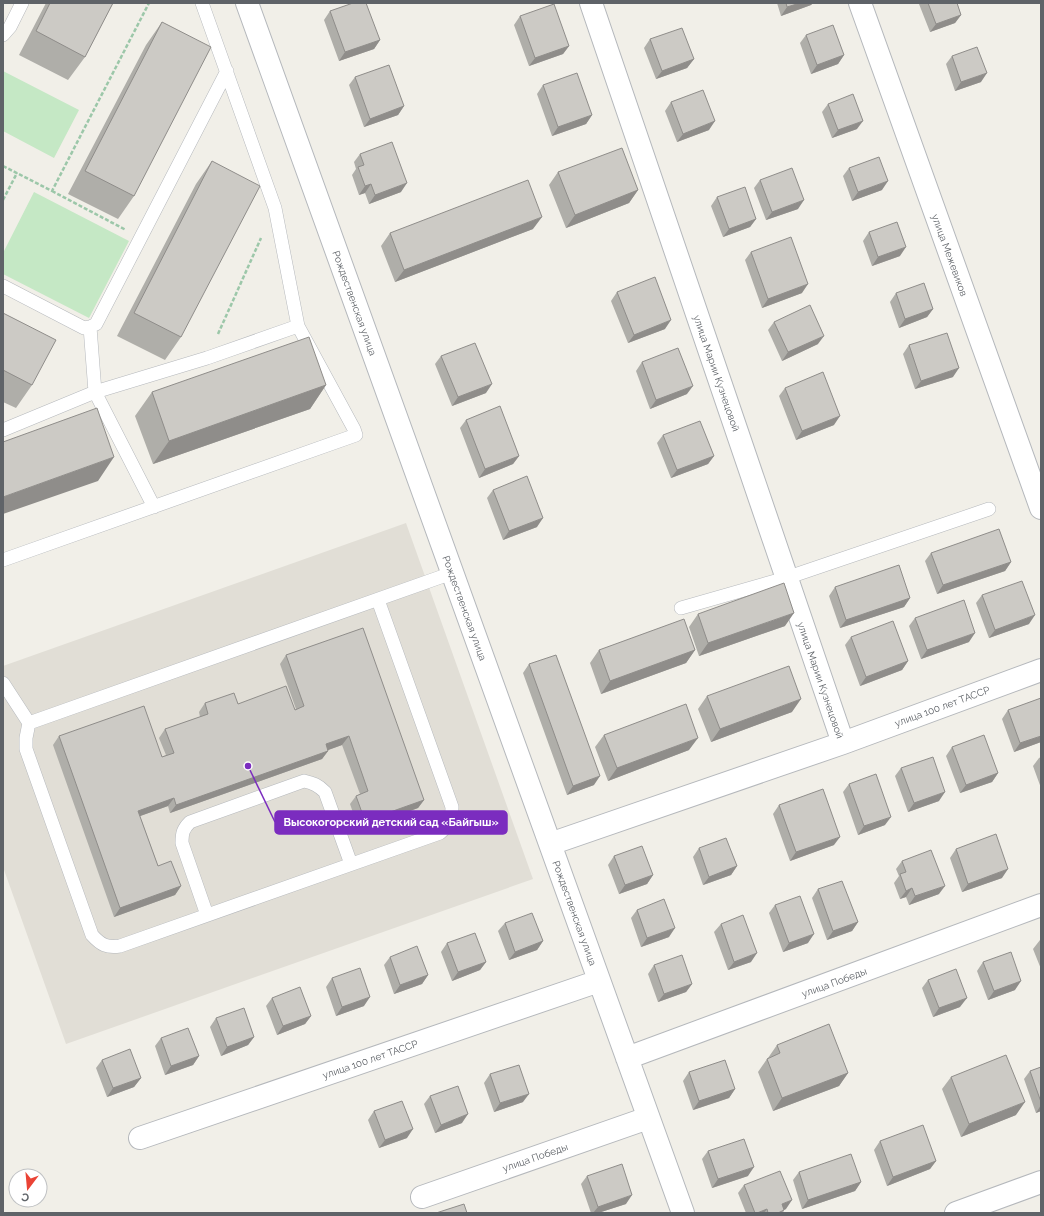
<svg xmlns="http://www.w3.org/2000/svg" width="1044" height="1216" viewBox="0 0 1044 1216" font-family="Raleway,sans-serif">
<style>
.education{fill:#e1ded6}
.green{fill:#c5e8c5}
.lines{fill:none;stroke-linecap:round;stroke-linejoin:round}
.lane-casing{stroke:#b5b8bc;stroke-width:14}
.street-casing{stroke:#b5b8bc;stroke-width:24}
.path{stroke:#9cc7a9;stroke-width:2.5;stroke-dasharray:4 2;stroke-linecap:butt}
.lane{stroke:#fff;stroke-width:13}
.street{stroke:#fff;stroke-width:22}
.wall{fill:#afaea9}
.shaded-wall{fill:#8f8d8a}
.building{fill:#cccac5;stroke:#8f8d8a}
.labels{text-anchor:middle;stroke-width:3.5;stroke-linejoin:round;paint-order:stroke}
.street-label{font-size:10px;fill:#5f6368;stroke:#fff}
.leader{fill:none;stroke:#7b2cbf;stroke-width:1.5}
.callout-dot{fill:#7b2cbf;stroke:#fff;stroke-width:1.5}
.callout{fill:#7b2cbf;stroke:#7b2cbf;stroke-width:1.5}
.callout-label{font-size:11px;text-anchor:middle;font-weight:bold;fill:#fff}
</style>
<rect width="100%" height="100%" fill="#f1efe8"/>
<path class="education" d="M406,523L533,879L66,1044L3,867V666Z"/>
<path class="green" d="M3,71L79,110L54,158L3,131Z
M34,192L129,241L89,318L3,274V253Z"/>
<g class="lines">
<g class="lane-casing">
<path id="lane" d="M3,35L10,27L22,3
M3,286L84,328L90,327L96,324L227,71
M90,327L95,392L154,507
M3,430L95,392L207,358L298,326
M3,560L356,435L354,429L298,326L275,208L202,3
M378,600L452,807C452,819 449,825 440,833L120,946C107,948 101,945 92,935L26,749V738L29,723L452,573
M681,608L786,578L989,509
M3,683L29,723
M207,915L182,843C182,833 183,829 190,822L304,781C313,783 318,785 325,792L351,864"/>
</g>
<g class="street-casing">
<path id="street" d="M247,3L683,1213
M591,3L843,743
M860,3L1041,508
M550,844L843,743L1041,670
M627,1058L1041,905
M140,1138L599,981
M422,1197L648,1118
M956,1213L1041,1182"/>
</g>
<path class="path" d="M3,166L52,191L149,3
M52,191L126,230
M3,200L17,173
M218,334L261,238"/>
<use href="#lane" class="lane"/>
<use href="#street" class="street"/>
</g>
<path class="wall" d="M46,3H113L85,57L68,80L19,55Z
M777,3H813L811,5L781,16Z
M920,3H957L961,15L955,23L930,32L919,4Z
M330,11L380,40L374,49L339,61L324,20Z
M520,16L569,46L563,54L529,66L514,25Z
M162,22L134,196L118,219L68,194L146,45Z
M806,35L844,55L838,64L811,74L800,43Z
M650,39L694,59L687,68L656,79L644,48Z
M952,56L981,82L955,91L946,64Z
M355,77L404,106L398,115L364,127L349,85Z
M543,85L592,115L586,124L552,136L537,94Z
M671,102L709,130L677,142L665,111Z
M828,104L857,129L832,138L822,112Z
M360,154L401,192L369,204L365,193L359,195L352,175L356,169L354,162Z
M212,161L181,337L165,360L117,336L196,184Z
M849,168L882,190L852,201L843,176Z
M558,172L638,190L629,203L566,228L549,185Z
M760,180L798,209L766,220L754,188Z
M717,197L756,219L750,227L723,237L711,206Z
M533,229L395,282L381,246L390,233Z
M869,232L900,256L872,266L863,241Z
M751,252L802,293L762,308L745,260Z
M617,292L665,329L628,343L611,301Z
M896,293L933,309L927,317L899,328L890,302Z
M3,313L32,385L16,408L3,402Z
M774,322L818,344L782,361L768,330Z
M909,345L953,377L915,389L903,354Z
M441,356L486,393L452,406L435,364Z
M642,362L687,394L650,409L636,371Z
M326,385L310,409L153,464L135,416L152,392Z
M785,388L834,425L796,440L779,396Z
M466,420L519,456L513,464L479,478L460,428Z
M663,435L714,456L708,464L671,478L657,443Z
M493,490L537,527L503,540L487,498Z
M931,553L1011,562L1005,571L937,594L925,561Z
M835,587L910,598L904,607L840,628L829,596Z
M982,595L1029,624L989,638L976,603Z
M698,614L785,626L699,656L689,627Z
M915,618L969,642L921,659L909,626Z
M851,637L908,661L902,670L860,686L845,645Z
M599,650H695L686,663L601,694L590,663Z
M286,655L424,800L418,808L359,830L350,804L356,796L360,794L342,745L328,750V751L322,759L170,813L168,806L140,816L158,866L181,886L175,895L114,917L53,745L59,736L162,757L166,755L159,738L165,729L200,717L199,712L205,703L238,704L295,710L296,709L280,664Z
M529,664L594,785L567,795L523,673Z
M707,696L792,712L711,742L698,709Z
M1008,710L1041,742L1014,752L1002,719Z
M604,735L689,750L608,781L595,747Z
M952,747L998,773L992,782L960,793L946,756Z
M1041,757V788L1033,766L1039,758Z
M901,768L939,801L908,812L895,776Z
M849,784L885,825L858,835L843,792Z
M779,805L834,845L790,861L773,814Z
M699,848L737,866L731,875L703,885L693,857Z
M956,849L1002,878L962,892L950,858Z
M614,856L653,875L647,884L619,894L608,865Z
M902,861L939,894L909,905L906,897L900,899L894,883L899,876L896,869Z
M818,889L858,922L852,931L827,940L812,898Z
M775,905L808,943L783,952L769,913Z
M637,910L669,937L641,947L631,918Z
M505,923L543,941L537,950L509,960L498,931Z
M721,924L751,962L728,970L714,932Z
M1041,939V969L1033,949L1040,940Z
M447,943L486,962L480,970L452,981L441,952Z
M390,957L428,975L422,984L394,994L384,965Z
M983,962L1015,990L988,1000L977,971Z
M654,965L692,984L686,992L658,1002L648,974Z
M332,978L364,1006L336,1016L326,987Z
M928,980L960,1007L933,1017L922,988Z
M272,998L311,1016L305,1024L277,1035L266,1006Z
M216,1018L254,1037L248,1045L221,1056L210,1027Z
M161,1038L199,1056L193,1065L165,1075L155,1046Z
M777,1045L848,1073L839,1086L773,1111L758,1072L767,1059L768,1058Z
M102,1060L141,1078L134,1087L107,1097L96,1068Z
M1041,1067V1111L1036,1113L1024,1079L1030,1071Z
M689,1072L735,1089L729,1098L693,1110L683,1081Z
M490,1074L523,1102L494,1112L484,1083Z
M951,1077L1016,1115L961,1137L942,1089Z
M430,1096L462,1123L435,1133L424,1104Z
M374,1111L407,1138L379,1148L368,1120Z
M880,1141L936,1161L930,1169L887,1186L874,1150Z
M708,1151L748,1176L712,1188L702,1159Z
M799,1172L861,1182L855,1191L802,1209L793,1180Z
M587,1176L626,1204L598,1213H591L581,1184Z
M744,1185L786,1209L784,1210L783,1213H746L738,1193Z"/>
<path class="shaded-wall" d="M800,3H813L811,5L781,16L787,7Z
M961,15L955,23L930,32L936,24Z
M380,40L374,49L339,61L345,52Z
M569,46L563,54L529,66L535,58Z
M844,55L838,64L811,74L817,65Z
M694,59L687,68L656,79L662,71Z
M987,73L981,82L955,91L961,82Z
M404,106L398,115L364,127L370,119Z
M592,115L586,124L552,136L558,127Z
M715,121L709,130L677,142L683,134Z
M863,121L857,129L832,138L838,130Z
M888,181L882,190L852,201L858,192Z
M407,183L401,192L369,204L375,195Z
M371,184L365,193L359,195L365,186Z
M638,190L629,203L566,228L575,215Z
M804,200L798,209L766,220L772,212Z
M542,217L533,229L395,282L404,270Z
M756,219L750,227L723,237L729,229Z
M906,247L900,256L872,266L878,257Z
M808,284L802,293L762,308L768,299Z
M933,309L927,317L899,328L905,319Z
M671,320L665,329L628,343L634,335Z
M824,336L818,344L782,361L788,352Z
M959,368L953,377L915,389L921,381Z
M492,384L486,393L452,406L458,397Z
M326,385L310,409L153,464L169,441Z
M693,386L687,394L650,409L656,400Z
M840,416L834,425L796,440L802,431Z
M519,456L513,464L479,478L485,469Z
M714,456L708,464L671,478L677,470Z
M114,457L98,481L3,514V497Z
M543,518L537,527L503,540L509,531Z
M1011,562L1005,571L937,594L943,585Z
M910,598L904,607L840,628L846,620Z
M794,613L785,626L699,656L708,643Z
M1035,615L1029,624L989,638L995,630Z
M975,633L969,642L921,659L927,650Z
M695,650L686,663L601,694L610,681Z
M908,661L902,670L860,686L866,677Z
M801,699L792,712L711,742L720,729Z
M349,736L342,745L320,753L326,744Z
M1041,736V742L1014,752L1020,743Z
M698,738L689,750L608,781L617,768Z
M328,751L322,759L170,813L176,805Z
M998,773L992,782L960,793L966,785Z
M600,776L594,785L567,795L573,786Z
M945,792L939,801L908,812L914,803Z
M174,798L168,806L132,819L138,811Z
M424,800L418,808L359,830L365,821Z
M891,817L885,825L858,835L864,826Z
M840,837L834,845L790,861L796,852Z
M737,866L731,875L703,885L709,877Z
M1008,869L1002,878L962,892L968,884Z
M653,875L647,884L619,894L625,885Z
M181,886L175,895L114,917L120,908Z
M945,886L939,894L909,905L915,896Z
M912,888L906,897L900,899L906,891Z
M858,922L852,931L827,940L833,931Z
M675,928L669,937L641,947L647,938Z
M814,934L808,943L783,952L789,943Z
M543,941L537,950L509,960L515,952Z
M757,953L751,962L728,970L734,962Z
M486,962L480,970L452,981L458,972Z
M428,975L422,984L394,994L400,985Z
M1021,981L1015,990L988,1000L994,991Z
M692,984L686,992L658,1002L664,994Z
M370,997L364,1006L336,1016L342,1007Z
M967,998L960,1007L933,1017L939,1008Z
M311,1016L305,1024L277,1035L283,1026Z
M254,1037L248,1045L221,1056L227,1047Z
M199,1056L193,1065L165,1075L171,1066Z
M848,1073L839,1086L773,1111L782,1098Z
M141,1078L134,1087L107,1097L113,1088Z
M735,1089L729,1098L693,1110L699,1101Z
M529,1094L523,1102L494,1112L500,1103Z
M1025,1102L1016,1115L961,1137L969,1124Z
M1041,1105V1111L1036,1113Z
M468,1114L462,1123L435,1133L441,1125Z
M413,1129L407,1138L379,1148L385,1140Z
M936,1161L930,1169L887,1186L893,1177Z
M754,1167L748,1176L712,1188L718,1179Z
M861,1182L855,1191L802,1209L808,1200Z
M632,1195L626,1204L598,1213H593L598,1207Z
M792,1200L786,1209L776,1213L782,1204Z
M767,1209L764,1213H757Z"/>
<path class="building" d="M50,3H113L85,57L36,31Z
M353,3H366L380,40L345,52L330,11Z
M786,3H800L787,7Z
M928,3H957L961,15L936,24Z
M554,4L569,46L535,58L520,16Z
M162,22L211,47L134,196L85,171Z
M833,25L844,55L817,65L806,35Z
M682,28L694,59L662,71L650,39Z
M977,47L987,73L961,82L952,56Z
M389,65L404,106L370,119L355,77Z
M577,73L592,115L558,127L543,85Z
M703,90L715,121L683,134L671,102Z
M853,94L863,121L838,130L828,104Z
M392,142L407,183L375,195L371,184L365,186L358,167L364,165L360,154Z
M622,148L638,190L575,215L558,172Z
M879,157L888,181L858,192L849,168Z
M212,161L260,186L181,337L134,313Z
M792,168L804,200L772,212L760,180Z
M528,180L542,217L404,270L390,233Z
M745,187L756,219L729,229L717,197Z
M897,222L906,247L878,257L869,232Z
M791,237L808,284L768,299L751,252Z
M655,277L671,320L634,335L617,292Z
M924,283L933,309L905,319L896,293Z
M810,305L824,336L788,352L774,322Z
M3,313L56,340L32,385L3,370Z
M947,333L959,368L921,381L909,345Z
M309,337L326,385L169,441L152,392Z
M475,343L492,384L458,397L441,356Z
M678,348L693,386L656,400L642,362Z
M823,372L840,416L802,431L785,388Z
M500,406L519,456L485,469L466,420Z
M97,408L114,457L3,497V442Z
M700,421L714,456L677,470L663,435Z
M527,476L543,518L509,531L493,490Z
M999,529L1011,562L943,585L931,553Z
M899,565L910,598L846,620L835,587Z
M1022,581L1035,615L995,630L982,595Z
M784,583L794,613L708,643L698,614Z
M964,600L975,633L927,650L915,618Z
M684,619L695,650L610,681L599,650Z
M893,621L908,661L866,677L851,637Z
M363,628L424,800L365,821L356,796L368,791L349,736L326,744L328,751L176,805L174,798L138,811L158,866L171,861L181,886L120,908L59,736L144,706L162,757L174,753L165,729L208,714L205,703L234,693L238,704L286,686L295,710L304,706L286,655Z
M556,655L600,776L573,786L529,664Z
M789,666L801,699L720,729L707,696Z
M1041,698V736L1020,743L1008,710Z
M686,704L698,738L617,768L604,735Z
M984,735L998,773L966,785L952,747Z
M933,757L945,792L914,803L901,768Z
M876,774L891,817L864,826L849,784Z
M823,789L840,837L796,852L779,805Z
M996,834L1008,869L968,884L956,849Z
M726,838L737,866L709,877L699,848Z
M642,846L653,875L625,885L614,856Z
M931,850L945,886L915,896L912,888L906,891L900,874L906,872L902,861Z
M842,881L858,922L833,931L818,889Z
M800,896L814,934L789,943L775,905Z
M664,899L675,928L647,938L637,910Z
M532,913L543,941L515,952L505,923Z
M743,915L757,953L734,962L721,924Z
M475,933L486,962L458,972L447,943Z
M417,946L428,975L400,985L390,957Z
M1011,952L1021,981L994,991L983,962Z
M682,955L692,984L664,994L654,965Z
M360,968L370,997L342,1007L332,978Z
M956,969L967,998L939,1008L928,980Z
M300,987L311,1016L283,1026L272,998Z
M244,1008L254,1037L227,1047L216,1018Z
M829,1024L848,1073L782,1098L767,1059L780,1053L777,1045Z
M188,1028L199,1056L171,1066L161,1038Z
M130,1049L141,1078L113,1088L102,1060Z
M1006,1055L1025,1102L969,1124L951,1077Z
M725,1060L735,1089L699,1101L689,1072Z
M519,1065L529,1094L500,1103L490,1074Z
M1041,1067V1102L1030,1071Z
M458,1086L468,1114L441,1125L430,1096Z
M402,1101L413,1129L385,1140L374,1111Z
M923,1125L936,1161L893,1177L880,1141Z
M744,1139L754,1167L718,1179L708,1151Z
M851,1154L861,1182L808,1200L799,1172Z
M622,1164L632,1195L598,1207L587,1176Z
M780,1171L792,1200L782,1204L784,1210L778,1213H768L767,1209L757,1213H755L744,1185Z
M464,1204L467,1213H436Z"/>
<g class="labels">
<g class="street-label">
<text transform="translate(950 255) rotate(70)" y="4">улица Межевиков</text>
<text transform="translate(355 303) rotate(70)" y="4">Рождественская улица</text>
<text transform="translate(717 373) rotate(71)" y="4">улица Марии Кузнецовой</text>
<text transform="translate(465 608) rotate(70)" y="4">Рождественская улица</text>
<text transform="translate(821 680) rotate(71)" y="4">улица Марии Кузнецовой</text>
<text transform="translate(942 706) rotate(-20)" y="4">улица 100 лет ТАССР</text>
<text transform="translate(575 913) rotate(70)" y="4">Рождественская улица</text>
<text transform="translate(834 982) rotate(-20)" y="4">улица Победы</text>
<text transform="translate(370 1059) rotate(-19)" y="4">улица 100 лет ТАССР</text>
<text transform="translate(535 1157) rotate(-19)" y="4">улица Победы</text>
</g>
</g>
<path class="leader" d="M248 766L275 822"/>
<circle class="callout-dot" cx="248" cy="766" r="4"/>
<rect class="callout" x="275" y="811" width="232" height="23" rx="4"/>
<g class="callout-label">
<text x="391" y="826">Высокогорский детский сад «Байгыш»</text>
</g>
<rect width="1044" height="1216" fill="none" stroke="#5f6368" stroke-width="8"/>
<g transform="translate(28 1188) rotate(196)"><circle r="19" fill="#ffffff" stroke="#bfc1c3"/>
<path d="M0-3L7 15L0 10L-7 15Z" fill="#ea4335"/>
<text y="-6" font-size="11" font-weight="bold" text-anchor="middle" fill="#5f6368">С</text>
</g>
</svg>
